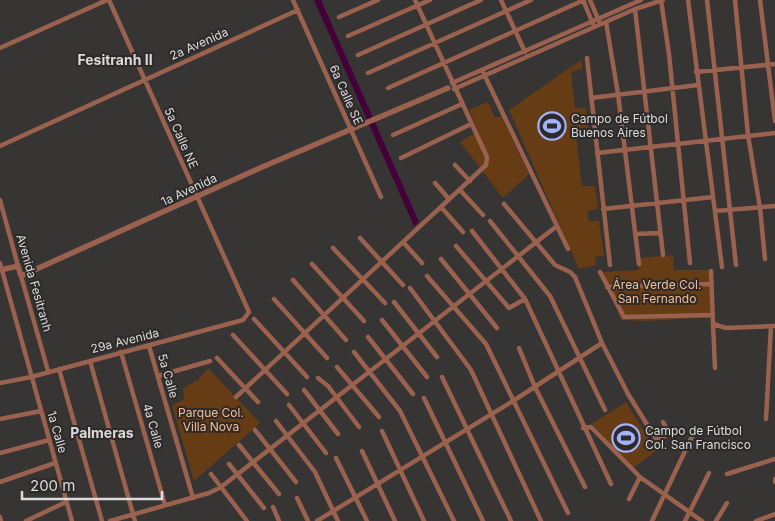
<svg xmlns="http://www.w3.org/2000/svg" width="775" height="521" viewBox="0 0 775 521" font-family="Inter,sans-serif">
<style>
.green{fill:#663c15}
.water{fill:#440139}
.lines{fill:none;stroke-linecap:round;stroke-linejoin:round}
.minor{stroke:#9a614f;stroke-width:4.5}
.tertiary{stroke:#9a614f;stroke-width:5.5}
.labels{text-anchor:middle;stroke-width:4;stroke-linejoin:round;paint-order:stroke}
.street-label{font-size:12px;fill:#dcdada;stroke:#2d2a2a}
.poi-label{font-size:12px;fill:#dcdada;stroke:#2d2a2a;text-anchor:start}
.park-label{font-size:12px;fill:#f6be92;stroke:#2d2a2a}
.neighbourhood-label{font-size:14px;font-weight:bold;fill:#dcdada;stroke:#2d2a2a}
</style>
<rect width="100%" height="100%" fill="#373434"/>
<path class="green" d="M581,60L582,69L571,72L575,108H586L589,135L576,136L582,186H595L598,209L587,211L589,221H599L604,256L595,257L596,265L579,269L509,110Z
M488,102L495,118L501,116L529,174L503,198L460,142L478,131L469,110Z
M673,255L674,270H713V317L647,321L621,320L601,272L639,270L638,258Z
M208,368L260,423L194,481L172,405L184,400L183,388L198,380Z
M626,402L656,451L633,468L592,424Z"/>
<path class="water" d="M314,0H321L419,222L414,226Z"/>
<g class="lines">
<path class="minor" d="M293,0L381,197
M501,0L525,52
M583,0L593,24
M590,0L599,21
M661,0L669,54L690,263
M688,0L722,267
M707,0L736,265
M735,0L748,135L760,208L765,259
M760,0L775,121
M635,9L663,255
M339,17L378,0
M606,22L618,94L639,264
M348,36L430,0
M0,48L107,0
M358,55L481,0
M587,58L610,265
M696,72L775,64
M368,73L531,0
M452,83L641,0
M388,88L584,0
M454,89L635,9L663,0
M591,98L698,85
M393,135L462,104
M0,146L298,10
M597,153L775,133
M401,158L471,124
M455,165L470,181
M435,183L449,199
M460,190L483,215
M0,200L18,266
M504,204L555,265L570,272L575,277L602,343L628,394L656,439L665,436L668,431L663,422
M441,207L463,232
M603,209L713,197
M715,211L775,206
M490,221L550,296L605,410
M557,226L568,249
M472,231L525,299L611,484
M635,234L660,233
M360,238L403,285
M403,242L422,263
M456,246L509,308L525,299
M333,248L385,303
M441,259L497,328
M0,263L72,521
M312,264L364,321
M711,271L713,324L726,328L775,326
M600,272L624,317L711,315
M21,276L48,371
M427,276L486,344L568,513
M293,280L346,340
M607,287L712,284
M410,288L471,370L541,521
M274,299L327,358
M394,302L437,357
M254,319L307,377
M382,320L427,377
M713,324L715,368
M233,335L287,394
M368,337L413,394
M149,346L193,498
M519,348L535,387L585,487
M121,352L165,505
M354,352L400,411L454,521
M217,358L258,402
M90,361L135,521
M337,367L379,417
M59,369L102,521
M158,376L210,361
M442,377L511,521
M318,378L328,386L359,427
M0,383L31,377L243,320L249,312L109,0
M304,390L338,434
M236,397L486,165L487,157L415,0
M424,398L483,521
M289,405L326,453
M0,419L41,411
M766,419L771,326
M276,421L315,472L338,521
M583,428L591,427L640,477L702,521
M255,430L296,482
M382,431L424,521
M239,445L279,494
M362,451L395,521
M0,453L49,440
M336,458L367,521
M229,464L264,508
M211,474L247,521
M727,474L775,459
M775,479V482
M0,482L55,463
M297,498L308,521
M629,499L640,477
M273,507L279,521
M0,517L1,521
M26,521L66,502
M110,521L209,493L221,487L557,226L482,70
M317,521L513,401L602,343
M652,521L695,430
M685,521L709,473
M716,521L727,503
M756,521L775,514"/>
<path class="tertiary" d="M0,270L18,266L21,276L260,168L448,88"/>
</g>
<defs>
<g id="stadium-ring" transform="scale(1.4375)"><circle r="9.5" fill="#2d2a2a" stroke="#a3b2fd" stroke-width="1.5"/><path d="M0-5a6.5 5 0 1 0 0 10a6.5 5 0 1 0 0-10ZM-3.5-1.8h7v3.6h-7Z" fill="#a3b2fd"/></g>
</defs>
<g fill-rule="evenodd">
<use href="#stadium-ring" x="552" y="126"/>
<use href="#stadium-ring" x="626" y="438"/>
</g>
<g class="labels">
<g class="street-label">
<text transform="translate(199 44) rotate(-24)" y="4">2a Avenida</text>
<text transform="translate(346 95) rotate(66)" y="4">6a Calle SE</text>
<text transform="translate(181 138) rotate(66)" y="4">5a Calle NE</text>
<text transform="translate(189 190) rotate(-25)" y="4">1a Avenida</text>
<text transform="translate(34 283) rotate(74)" y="4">Avenida Fesitranh</text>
<text transform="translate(125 341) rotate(-14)" y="4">29a Avenida</text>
<text transform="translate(168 376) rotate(74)" y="4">5a Calle</text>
<text transform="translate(153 426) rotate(74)" y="4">4a Calle</text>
<text transform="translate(57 432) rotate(74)" y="4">1a Calle</text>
</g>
<g class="poi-label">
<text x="571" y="123">Campo de Fútbol<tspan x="571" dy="14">Buenos Aires</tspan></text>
<text x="645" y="435">Campo de Fútbol<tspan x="645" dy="14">Col. San Francisco</tspan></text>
</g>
<g class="park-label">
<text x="657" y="289">Área Verde Col.<tspan x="657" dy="14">San Fernando</tspan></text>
<text x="211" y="417">Parque Col.<tspan x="211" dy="14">Villa Nova</tspan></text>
</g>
<g class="neighbourhood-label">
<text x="115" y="65">Fesitranh II</text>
<text x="102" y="438">Palmeras</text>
</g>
</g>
<path d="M22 491v8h140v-8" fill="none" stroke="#dcdada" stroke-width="2.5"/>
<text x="30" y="491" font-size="15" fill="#dcdada" stroke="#2d2a2a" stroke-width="4" paint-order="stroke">200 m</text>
</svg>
